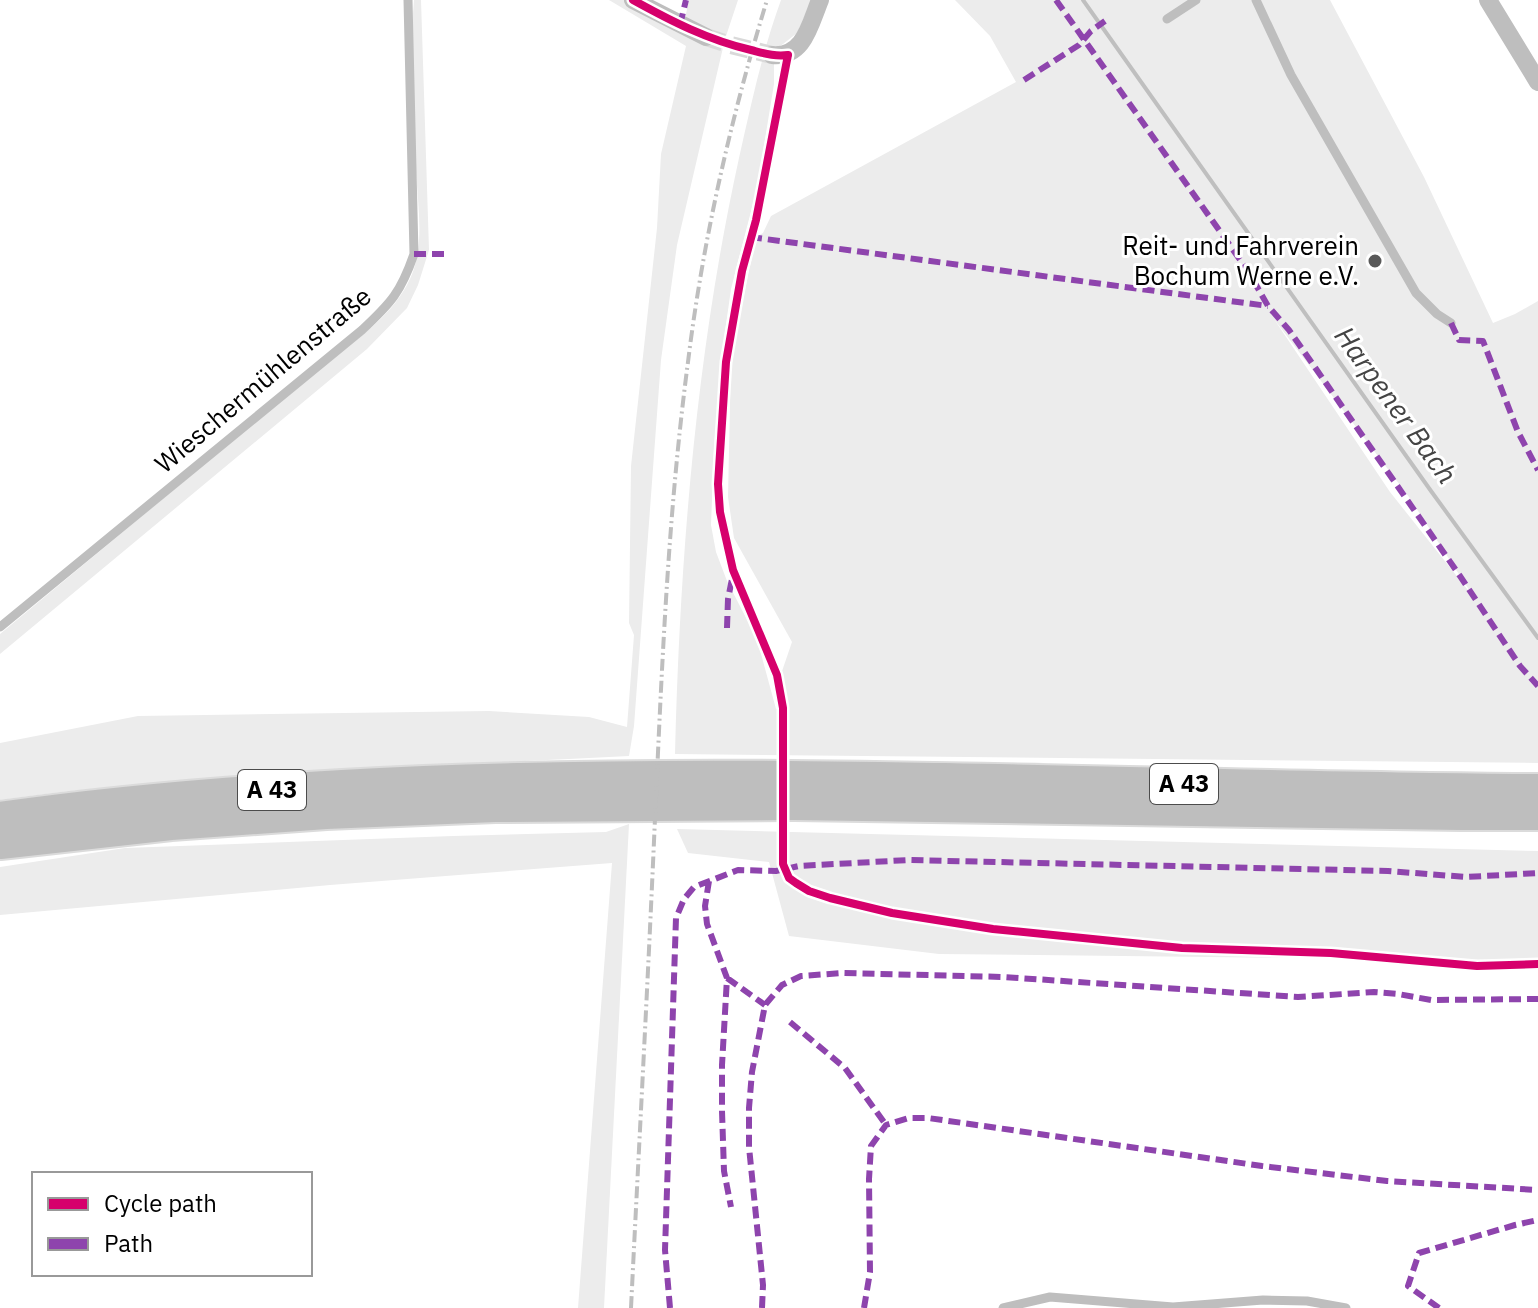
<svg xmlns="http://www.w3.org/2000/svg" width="1538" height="1308" viewBox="0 0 1538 1308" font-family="'IBM Plex Sans',sans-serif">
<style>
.green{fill:#ececec;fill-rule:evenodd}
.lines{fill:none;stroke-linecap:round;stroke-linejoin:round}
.stream{stroke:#bfbfbf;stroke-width:4}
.street-tunnel{stroke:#d9d9d9;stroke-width:18;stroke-dasharray:18 9;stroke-linecap:butt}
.highway-casing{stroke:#dbdbdb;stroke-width:36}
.lane{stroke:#bebebe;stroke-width:9}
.street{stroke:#bebebe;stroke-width:18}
.highway{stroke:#bebebe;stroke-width:32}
.rail{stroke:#bebebe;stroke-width:4;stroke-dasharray:12 4 2 4;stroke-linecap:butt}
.quiet{stroke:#8e44ad;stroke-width:6;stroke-dasharray:12 6;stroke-linecap:butt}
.cycleway-casing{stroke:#fff;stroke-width:13}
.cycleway{stroke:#d6006c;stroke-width:8}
.poi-dot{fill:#595959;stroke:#fff;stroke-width:3}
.labels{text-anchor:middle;stroke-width:6;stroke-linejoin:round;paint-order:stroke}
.shield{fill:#fff;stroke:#4c4c4c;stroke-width:2}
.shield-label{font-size:24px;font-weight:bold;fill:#000}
.poi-label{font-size:26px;fill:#000;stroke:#fff;text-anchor:end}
.street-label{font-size:26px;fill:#000;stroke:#fff}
.water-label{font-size:28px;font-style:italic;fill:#444;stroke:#fff}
</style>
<rect width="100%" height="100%" fill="#fff"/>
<path class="green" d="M414,0H421L429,250L418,285L407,308L367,349L0,654V634L329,361C357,339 389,318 407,285C426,251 418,209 416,171C414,114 409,57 414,0Z
M609,0H624L666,24L684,23L689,0H738L725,39L677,245L661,360L634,726L629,756C508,762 387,767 266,775C177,781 88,787 0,800V743L138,716L489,711L589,717L627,727L634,635L629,623L631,466L657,228L661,154L686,46Z
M781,0H812L797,33L778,48L774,64V84L757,188L731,289L722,353L714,448L711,525L716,552L727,581L757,639L776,709L788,705L780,677L792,642L734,538L728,497L731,358L756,237L763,233L771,216L1016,82L990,36L955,0H1330L1424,177L1493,323L1515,314L1538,301V763L675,754C680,555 696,354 739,158C751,105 762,52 781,0ZM1274,319L1409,497L1475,599L1390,492Z
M629,824L604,1308H578L612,863L330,885L0,915V867L125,848L453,836L606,832Z
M677,829L1538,851V958L1490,960L939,954L789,936L769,862L688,853Z"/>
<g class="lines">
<path class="stream" d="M1083,0L1431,491L1538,638"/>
<path class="street-tunnel" d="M706,37L731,45L772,55"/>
<g class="highway-casing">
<path id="highway" d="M0,818C140,798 282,788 424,782C795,767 1167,788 1538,790
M0,843L171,824L326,813L495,806L794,804L1461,814H1538"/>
</g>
<path class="lane" d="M1256,0L1291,75L1416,293L1437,314L1451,323
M1167,19L1196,0
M0,627L362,330C391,303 401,292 414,254L408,0
M1003,1308L1050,1297L1173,1307L1263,1300L1307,1301L1346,1308"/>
<path class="street" d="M633,0L706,37
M1488,0L1538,82
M772,55C804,58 810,24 820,0"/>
<use href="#highway" class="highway"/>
<path class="rail" d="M631,1308C639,1145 648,981 655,818C662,666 668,513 688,362C703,239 731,118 767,0"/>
<path class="quiet" d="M1056,0L1248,271L1268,306L1289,330L1460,576L1520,666L1538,686
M680,25L686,0
M1024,80L1079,45L1091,31L1105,21
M750,237L1268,306
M414,254H445
M1451,323L1459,340L1483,341L1518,432L1538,470
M727,628L728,599L733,574
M709,881L705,906L707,924L727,978L722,1065V1111L724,1171L731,1207
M727,978L765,1005
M790,1022L845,1068L886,1125
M670,1308L665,1250L676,918L684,899L694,887L738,870L776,871L799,866L909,860L1388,871L1466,877L1538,873
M762,1308L763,1285L749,1147V1108L752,1072L765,1005L782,985L801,976L843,973L1004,977L1298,997L1374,992L1398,994L1431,1000L1538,999
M864,1308L870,1272L869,1179L871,1146L886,1125L909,1118H928L1262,1166L1387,1181L1538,1190
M1439,1308L1408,1286L1419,1253L1515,1225L1538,1220"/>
<g class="cycleway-casing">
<path id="cycleway" d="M633,0C671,21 708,40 751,50C763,53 775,57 788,55
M788,55L756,220L742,271L726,362L718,484L720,512L733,570L777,675L783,708V864L789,878L796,883L809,891L830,898L892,913L993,929L1182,948L1331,953L1477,966L1538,964"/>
</g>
<use href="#cycleway" class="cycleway"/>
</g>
<circle class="poi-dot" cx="1375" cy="261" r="8"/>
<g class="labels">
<g class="shield">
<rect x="1150" y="764" width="68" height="40" rx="6"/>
<rect x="238" y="770" width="68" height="40" rx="6"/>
</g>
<g class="shield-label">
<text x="1184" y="792">A 43</text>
<text x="272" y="798">A 43</text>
</g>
<g class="poi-label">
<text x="1359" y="255">Reit- und Fahrverein<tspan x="1359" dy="30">Bochum Werne e.V.</tspan></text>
</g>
<g class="street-label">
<text transform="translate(263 380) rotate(-40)" y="9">Wieschermühlenstraße</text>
</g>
<g class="water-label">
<text transform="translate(1396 405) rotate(54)" y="10">Harpener Bach</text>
</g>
</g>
<rect x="32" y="1172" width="280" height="104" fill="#ffffff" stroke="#999999" stroke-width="2"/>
<rect x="48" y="1198" width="40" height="12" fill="#d6006c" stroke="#999999" stroke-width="2"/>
<text x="104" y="1212" font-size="24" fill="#000000">Cycle path</text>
<rect x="48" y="1238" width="40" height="12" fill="#8e44ad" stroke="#999999" stroke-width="2"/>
<text x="104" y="1252" font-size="24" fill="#000000">Path</text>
</svg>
